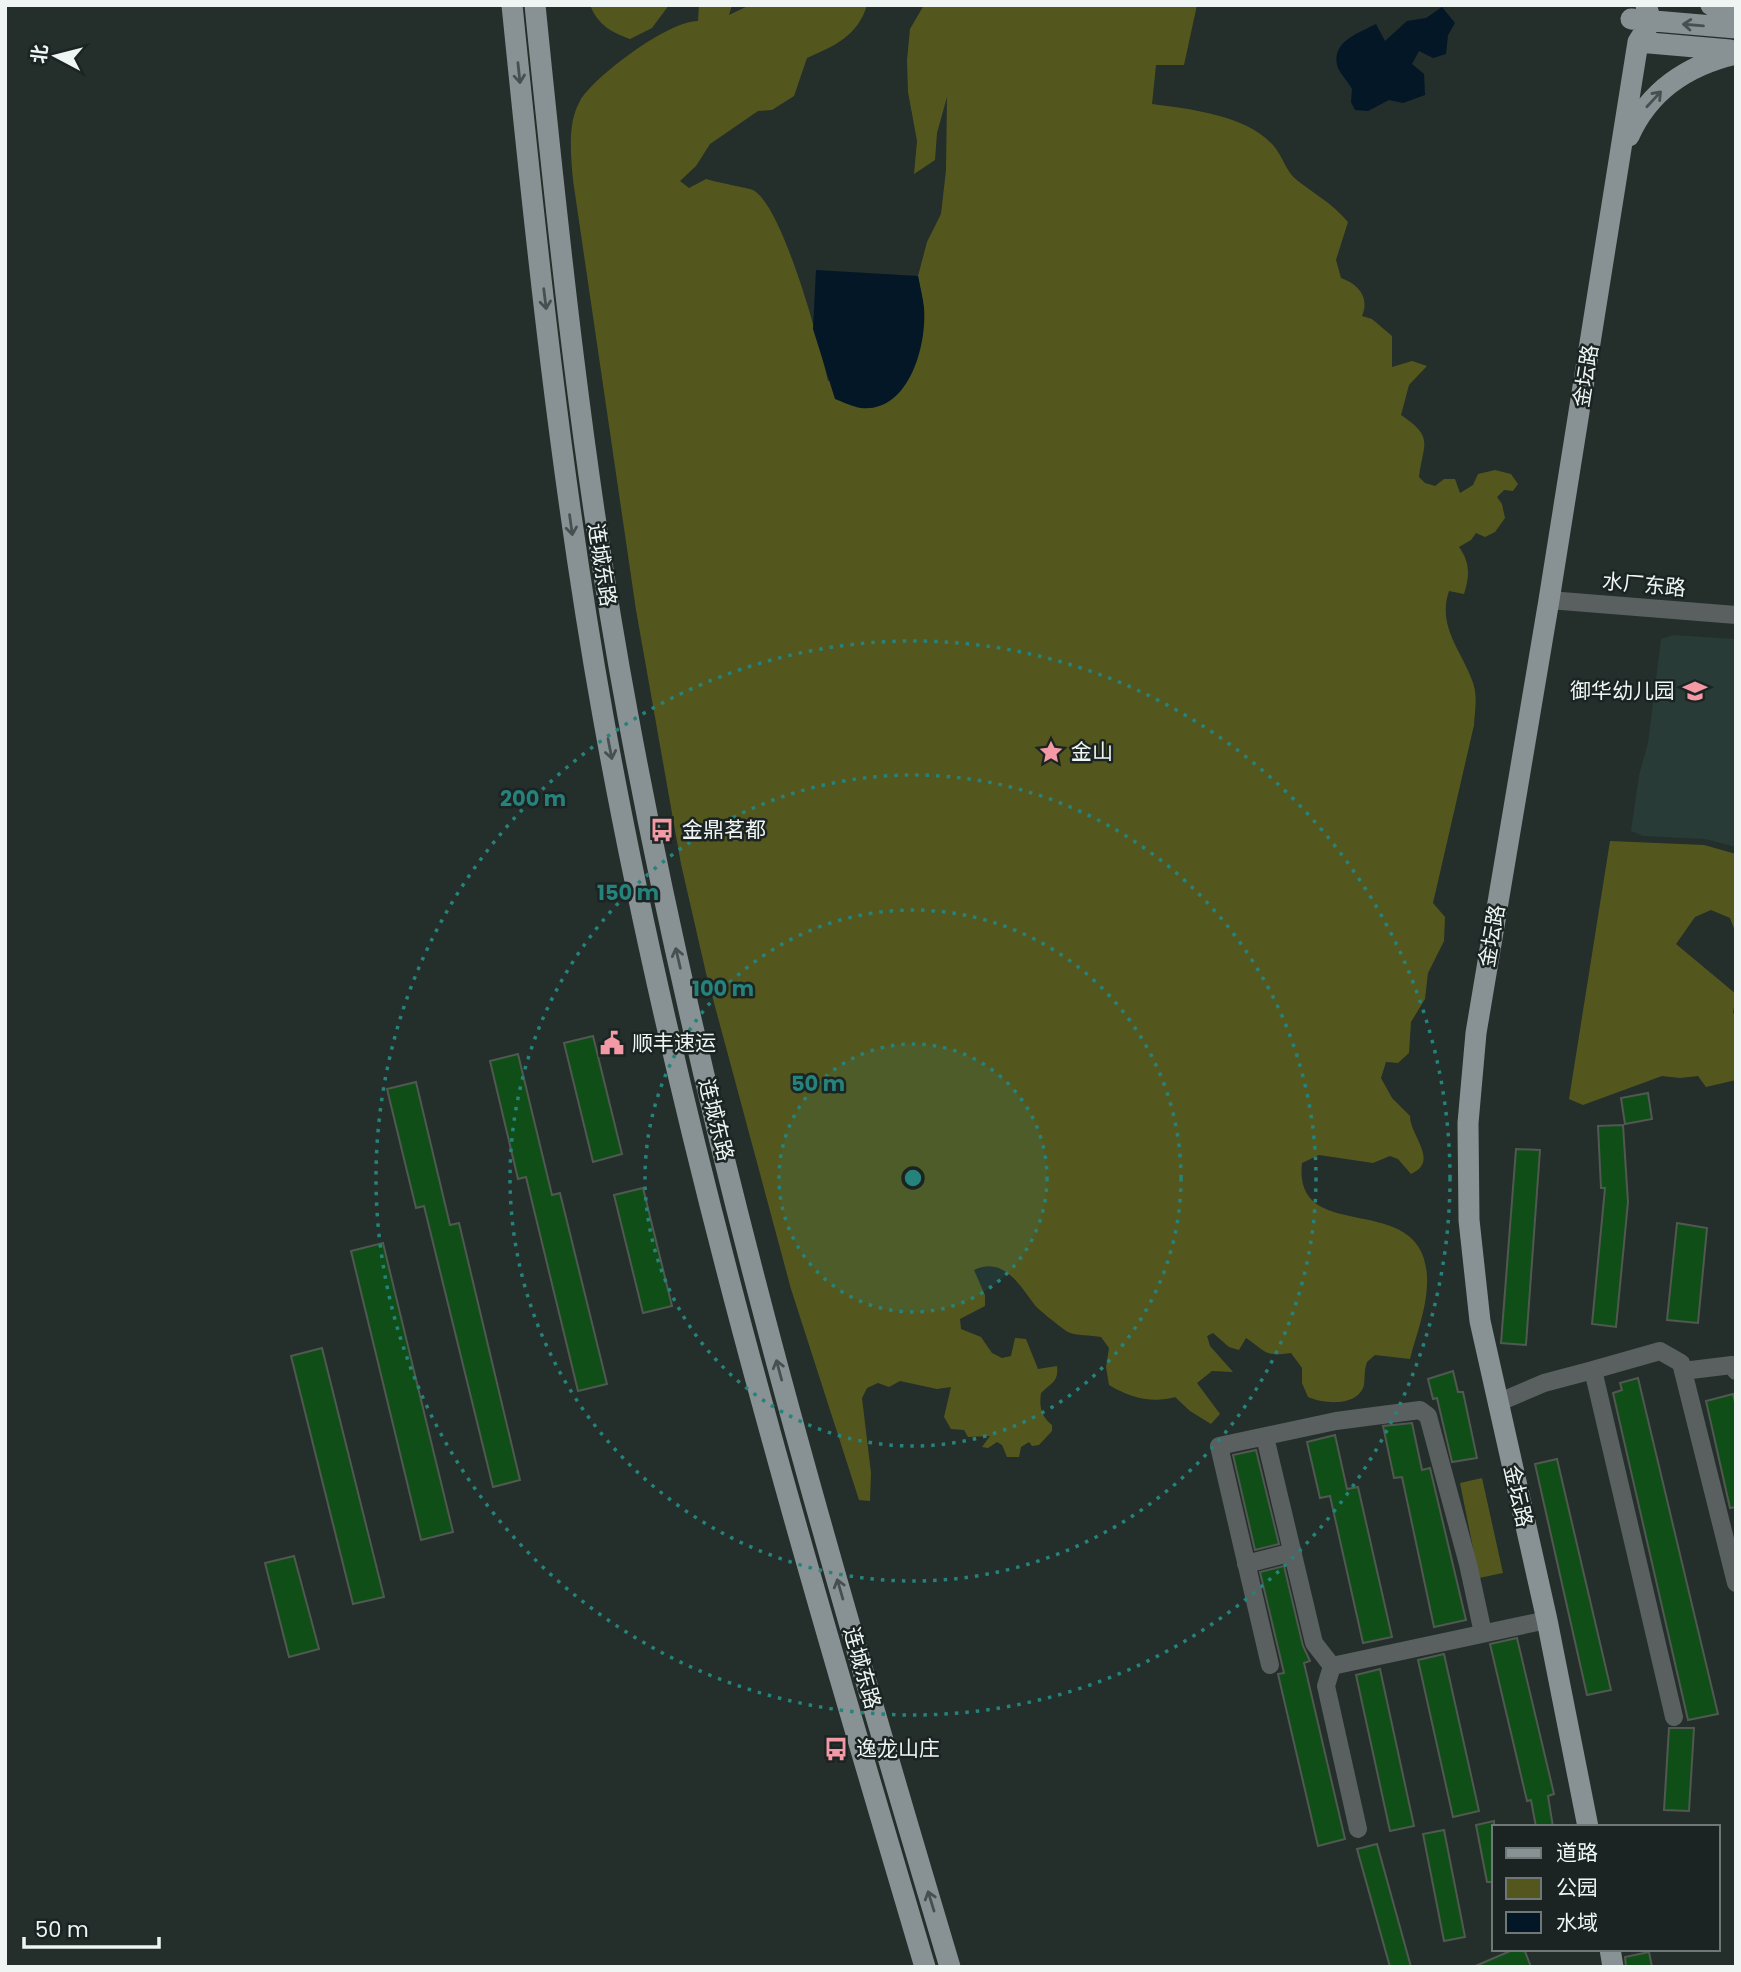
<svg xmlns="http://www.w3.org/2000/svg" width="1741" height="1972" viewBox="0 0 1741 1972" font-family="Poppins,'Noto Sans SC',sans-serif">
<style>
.built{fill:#293b36}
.green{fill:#54571d}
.water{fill:#031727}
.building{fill:#104e18;stroke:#515851;stroke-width:2}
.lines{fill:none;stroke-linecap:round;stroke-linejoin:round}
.minor{stroke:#5a5f60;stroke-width:18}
.major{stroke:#889294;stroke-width:21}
.oneway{stroke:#475050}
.ring{fill:none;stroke:#25837b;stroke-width:3.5;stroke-dasharray:3.5 7}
.labels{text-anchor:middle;stroke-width:5;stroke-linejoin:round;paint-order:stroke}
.street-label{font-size:21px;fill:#eef5f3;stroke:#1b2422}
.poi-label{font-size:21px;fill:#eef5f3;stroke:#1b2422;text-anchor:start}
.centre{fill:#25837b;stroke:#1b2422;stroke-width:3.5}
.ring-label{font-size:21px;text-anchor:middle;font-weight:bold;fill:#25837b;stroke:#1b2422;stroke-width:5;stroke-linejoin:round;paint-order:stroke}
</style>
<rect width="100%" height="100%" fill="#242e2b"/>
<path class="built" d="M1673,635L1736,639V847L1705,839L1643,836L1631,831L1639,775L1648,743L1661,639Z"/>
<path class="green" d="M590,5H669L652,28L630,39C611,32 598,25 590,5Z
M699,5H732L729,15L750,5H867C858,36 834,46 807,58L794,96L772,110L758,111L710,144L696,166L680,181L689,188L706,179C715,182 748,188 753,190C783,206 820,345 828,381L922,337L924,309L918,276L927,242L941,214L946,170L947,97L937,133L935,160L914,174L917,141L908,92L907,60L910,29L924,5H1197L1184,65H1156L1152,104C1190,109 1246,115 1273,145C1283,156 1286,173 1298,181C1316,195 1333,204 1348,222L1336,260L1341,278C1358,284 1370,297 1362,316L1372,319L1392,336V367L1412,361L1427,366L1409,385L1401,415C1435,438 1423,443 1419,477L1425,483L1435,486L1444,479H1455L1460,493L1473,485L1478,474L1495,470L1511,474L1518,484L1513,491L1504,490L1497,497L1502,504L1505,518L1495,532L1485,537L1476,533L1471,540L1459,547C1470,562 1470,576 1464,594L1449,591C1437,626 1461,650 1472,680C1478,694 1475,710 1474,725L1433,903L1445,917L1444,941L1428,973L1425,999L1411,1022L1409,1053L1398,1063L1386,1062L1381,1078L1392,1098L1410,1116C1410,1136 1440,1161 1411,1174L1398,1159L1390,1156L1373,1163L1319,1155L1302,1163C1292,1251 1431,1183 1427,1285C1426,1311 1416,1335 1410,1359L1375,1355L1367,1362C1364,1370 1365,1378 1364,1385C1358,1407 1324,1404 1308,1397L1302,1383V1368L1291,1353C1264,1357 1267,1352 1246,1338L1239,1350L1229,1347L1213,1333L1207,1336L1210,1346L1233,1372L1212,1371L1197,1383L1220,1414L1211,1424L1190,1411L1175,1397C1152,1404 1129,1397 1109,1385L1106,1367L1109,1348L1101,1337C1092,1335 1075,1336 1068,1332C1064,1330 1036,1308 1034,1304C1019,1284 1003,1256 974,1270L985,1295V1306L960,1319L961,1329L981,1337L992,1353L1002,1358L1011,1356L1015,1338L1026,1339L1038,1369L1057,1366C1059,1382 1051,1383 1041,1393C1039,1406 1041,1416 1052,1425V1431L1039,1445L1032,1446L1029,1442L1021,1447L1019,1457H1007L1002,1445L997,1442L988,1448L982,1447L990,1436L968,1437L964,1430L951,1429L944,1417L951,1387L937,1389L900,1381L889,1387L878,1383L867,1388L862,1398L871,1473L870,1501L859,1500L791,1289L706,973L681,864L636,610L573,180C571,156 567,123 580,101C594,76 670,20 698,21Z
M1610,841L1704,845L1736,854V934L1730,918L1711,910L1695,917L1676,944L1736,994L1733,1013L1736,1015V1080L1706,1087L1698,1076L1680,1078L1662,1076L1583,1105L1569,1099Z
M1482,1478L1503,1573L1479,1578L1460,1483Z"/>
<path class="water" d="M1442,7L1455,23L1448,35L1446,54L1433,58L1419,51L1412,64L1424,74L1425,95L1403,103L1389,100L1368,111L1355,110L1351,102L1352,89C1348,81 1339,73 1337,65C1332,41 1359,33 1376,24L1385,41L1407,21L1426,18Z
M816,270L918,276C920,286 923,298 924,308C927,345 909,413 861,408C853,407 843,402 835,399L813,329Z"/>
<path class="building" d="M593,1036L622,1154L593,1162L564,1043Z
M518,1054L552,1195L560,1193L607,1384L578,1391L526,1177L518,1179L490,1061Z
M416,1082L450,1225L459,1223L520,1480L493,1487L424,1206L416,1208L387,1089Z
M1648,1093L1652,1119L1625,1124L1621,1098Z
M1623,1125L1628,1202L1616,1327L1592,1324L1605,1188H1601L1598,1126Z
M1516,1149L1540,1150L1526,1345L1501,1343Z
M643,1188L672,1306L643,1313L614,1195Z
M1677,1223L1707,1228L1698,1323L1667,1320Z
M383,1243L453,1532L421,1540L351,1251Z
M322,1348L384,1597L353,1604L291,1356Z
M1453,1371L1458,1392H1463L1477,1458L1452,1462L1437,1398L1433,1399L1428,1379Z
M1638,1378L1718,1714L1688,1720L1613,1393L1622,1390L1620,1383Z
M1733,1394L1736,1406V1507L1730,1508L1706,1401Z
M1412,1423L1422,1470L1430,1468L1466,1620L1434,1627L1402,1477L1394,1478L1383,1426Z
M1335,1435L1347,1489L1358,1487L1392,1637L1363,1643L1330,1496L1320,1498L1307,1442Z
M1256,1450L1279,1544L1255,1550L1233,1455Z
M1557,1459L1611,1690L1587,1695L1535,1464Z
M294,1556L319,1649L289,1657L265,1563Z
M1284,1566L1303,1646L1310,1661L1304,1663L1345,1839L1318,1846L1278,1674L1284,1673L1260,1572Z
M1517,1638L1554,1794L1548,1796L1553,1827H1536L1531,1800L1527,1801L1490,1644Z
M1444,1654L1479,1811L1453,1817L1418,1660Z
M1380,1669L1414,1826L1390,1831L1356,1675Z
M1669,1728H1694L1689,1811L1664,1810Z
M1494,1821V1882H1487L1476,1825Z
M1444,1830L1465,1937L1444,1941L1423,1834Z
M1377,1844L1411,1967H1390L1357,1849Z
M1515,1949H1524L1531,1967H1473Z
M1649,1952L1652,1967H1626L1625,1957Z"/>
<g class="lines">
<path class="minor" d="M1549,600L1736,615
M1683,1371L1732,1365L1736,1371
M1497,1403L1544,1383L1593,1370
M1265,1437L1314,1643L1332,1666
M1246,1564L1293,1552
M1270,1665L1219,1446L1336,1421L1420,1410L1428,1416L1468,1564L1483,1633
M1674,1717L1593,1370L1660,1351L1681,1363L1736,1583
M1358,1829L1326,1686L1332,1666L1547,1620"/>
<path class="major" d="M512,5C536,243 561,481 603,716C679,1140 803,1555 925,1967
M535,5C559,243 584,481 628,716C706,1139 827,1555 950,1967
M1711,5L1736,18
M1631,19L1736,28
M1638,42L1730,50
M1629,136C1649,91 1688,65 1736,54
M1588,1827L1547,1620L1480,1321L1469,1220L1468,1123L1476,1033L1549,600L1638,42L1651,21L1646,5
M1610,1949L1613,1967"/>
</g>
<defs><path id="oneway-shaft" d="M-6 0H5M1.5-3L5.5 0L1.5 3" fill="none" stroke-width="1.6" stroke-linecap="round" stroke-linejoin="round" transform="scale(1.75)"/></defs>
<g class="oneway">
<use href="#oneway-shaft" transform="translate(1693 25) rotate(-175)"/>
<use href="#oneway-shaft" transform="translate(519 73) rotate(84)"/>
<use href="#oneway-shaft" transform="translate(1654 99) rotate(-47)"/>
<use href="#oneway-shaft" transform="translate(545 299) rotate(83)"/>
<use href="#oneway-shaft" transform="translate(571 525) rotate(82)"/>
<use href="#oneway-shaft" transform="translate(610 749) rotate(79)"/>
<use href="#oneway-shaft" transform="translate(678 958) rotate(-103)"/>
<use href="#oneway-shaft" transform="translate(779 1370) rotate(-105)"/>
<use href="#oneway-shaft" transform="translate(840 1589) rotate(-106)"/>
<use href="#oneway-shaft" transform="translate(931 1901) rotate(-107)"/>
</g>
<circle cx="913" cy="1178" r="134" fill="#25837b" fill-opacity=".12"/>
<g class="ring">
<circle cx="913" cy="1178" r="134"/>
<circle cx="913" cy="1178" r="268"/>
<circle cx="913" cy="1178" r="403"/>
<circle cx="913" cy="1178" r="537"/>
</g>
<defs>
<g id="school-bare" transform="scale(1.89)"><path d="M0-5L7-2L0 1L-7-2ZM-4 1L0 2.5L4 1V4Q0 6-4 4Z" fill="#f49aa6" stroke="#1b2422" stroke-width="2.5" paint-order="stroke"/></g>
<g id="sight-bare" transform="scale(1.89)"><path d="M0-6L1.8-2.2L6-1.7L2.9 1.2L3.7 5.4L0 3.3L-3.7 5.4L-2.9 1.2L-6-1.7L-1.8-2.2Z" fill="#f49aa6" stroke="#1b2422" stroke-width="2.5" paint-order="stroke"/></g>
<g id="bus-bare" transform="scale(1.89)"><path d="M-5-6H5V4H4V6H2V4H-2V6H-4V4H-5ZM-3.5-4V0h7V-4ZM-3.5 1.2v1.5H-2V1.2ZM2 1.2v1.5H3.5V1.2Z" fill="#f49aa6" stroke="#1b2422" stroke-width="2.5" paint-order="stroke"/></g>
<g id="civic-bare" transform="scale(1.89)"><path d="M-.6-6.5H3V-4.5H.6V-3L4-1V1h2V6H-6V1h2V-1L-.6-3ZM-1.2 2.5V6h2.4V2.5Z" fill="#f49aa6" stroke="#1b2422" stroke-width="2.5" paint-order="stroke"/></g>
</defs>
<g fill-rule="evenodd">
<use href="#school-bare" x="1695" y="691"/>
<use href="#sight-bare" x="1051" y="752"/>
<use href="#bus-bare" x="662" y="830"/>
<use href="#civic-bare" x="612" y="1043"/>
<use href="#bus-bare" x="836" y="1749"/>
</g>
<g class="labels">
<g class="street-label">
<text transform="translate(1586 376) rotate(-81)" y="7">金坛路</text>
<text transform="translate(602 565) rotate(81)" y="7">连城东路</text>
<text transform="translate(1644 585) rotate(5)" y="7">水厂东路</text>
<text transform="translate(1492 936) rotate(-80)" y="7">金坛路</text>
<text transform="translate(716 1120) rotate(76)" y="7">连城东路</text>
<text transform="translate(1518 1496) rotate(77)" y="7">金坛路</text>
<text transform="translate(862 1668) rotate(74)" y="7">连城东路</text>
</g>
<g class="poi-label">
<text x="1675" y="698" text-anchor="end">御华幼儿园</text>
<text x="1071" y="759">金山</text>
<text x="682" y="837">金鼎茗都</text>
<text x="632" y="1050">顺丰速运</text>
<text x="856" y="1756">逸龙山庄</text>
</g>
</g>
<circle cx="913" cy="1178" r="10" class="centre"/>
<g class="ring-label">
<text x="533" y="806">200 m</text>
<text x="628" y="900">150 m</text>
<text x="723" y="996">100 m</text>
<text x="818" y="1091">50 m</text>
</g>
<rect width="1741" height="1972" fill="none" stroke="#eef5f3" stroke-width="14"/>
<rect x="1492" y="1825" width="228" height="126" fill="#1b2422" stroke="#6f7876" stroke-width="2"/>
<rect x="1506" y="1848" width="35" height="10" fill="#889294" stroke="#6f7876" stroke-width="2"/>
<text x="1556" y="1860" font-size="21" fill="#eef5f3">道路</text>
<rect x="1506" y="1878" width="35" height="21" fill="#54571d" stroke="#6f7876" stroke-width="2"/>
<text x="1556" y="1895" font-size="21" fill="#eef5f3">公园</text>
<rect x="1506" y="1912" width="35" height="21" fill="#031727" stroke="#6f7876" stroke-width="2"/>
<text x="1556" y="1930" font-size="21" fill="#eef5f3">水域</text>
<g transform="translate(56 56) rotate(277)" stroke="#1b2422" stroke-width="5" paint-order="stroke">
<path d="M0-5L12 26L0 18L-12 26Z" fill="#eef5f3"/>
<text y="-10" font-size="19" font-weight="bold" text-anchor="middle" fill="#eef5f3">北</text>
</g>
<path d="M24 1937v10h135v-10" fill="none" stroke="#eef5f3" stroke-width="3.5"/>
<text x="35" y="1937" font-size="21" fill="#eef5f3" stroke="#1b2422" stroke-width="5" paint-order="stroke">50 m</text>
</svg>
